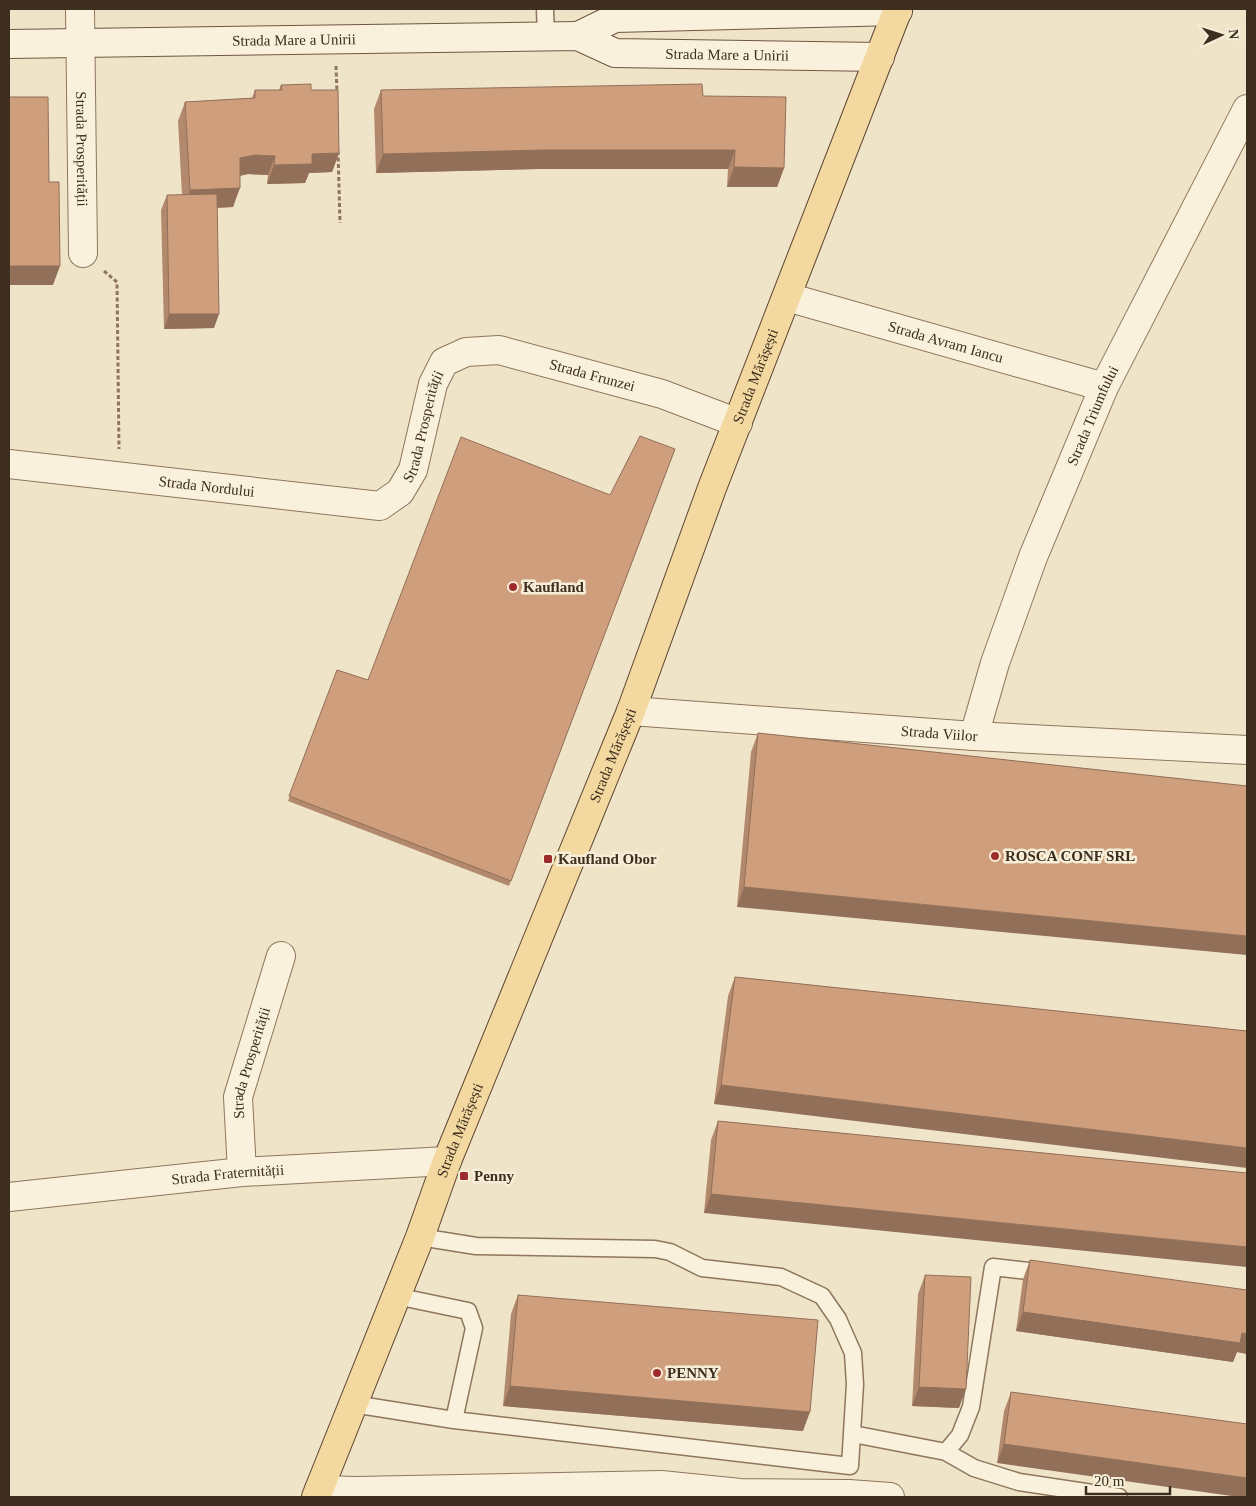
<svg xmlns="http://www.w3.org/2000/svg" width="1256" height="1506" viewBox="0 0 1256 1506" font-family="Georgia,serif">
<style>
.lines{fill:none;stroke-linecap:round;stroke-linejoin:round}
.service-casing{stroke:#8d765c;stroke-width:19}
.minor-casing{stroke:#8d765c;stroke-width:30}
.secondary-casing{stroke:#6f573f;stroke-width:30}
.primary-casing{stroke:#5b4430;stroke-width:30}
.path{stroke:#8d765c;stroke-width:3;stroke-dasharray:4 2.5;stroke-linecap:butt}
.service{stroke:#faf1dc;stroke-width:16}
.minor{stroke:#faf1dc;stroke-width:28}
.secondary{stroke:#faf1dc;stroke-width:28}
.primary{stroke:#f3d9a0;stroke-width:28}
.wall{fill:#b2896c}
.shaded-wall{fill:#916f58}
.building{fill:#cf9f7d;stroke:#916f58}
.poi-dot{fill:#9e2a2b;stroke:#f7eed8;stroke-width:2}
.labels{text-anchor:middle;stroke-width:5;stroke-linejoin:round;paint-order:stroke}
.street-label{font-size:15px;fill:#3d2e20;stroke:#f7eed8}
.poi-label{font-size:15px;font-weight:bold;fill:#3d2e20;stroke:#f7eed8;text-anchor:start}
</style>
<rect width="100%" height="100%" fill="#f0e4c8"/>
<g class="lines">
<g class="service-casing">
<path id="service" d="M545,9L546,37
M396,1296L468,1311L474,1328L454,1420
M353,1404L454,1420L850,1466L855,1384L853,1353L838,1319L822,1296L781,1277L702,1268L670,1252L655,1249L476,1246L420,1237
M853,1434L946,1452L974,1468L1019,1482L1119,1497
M946,1452L960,1435L971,1407L993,1267L1046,1273"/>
</g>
<g class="minor-casing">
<g id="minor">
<path id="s1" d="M80,9L83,253"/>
<path id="s2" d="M787,297L1104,387"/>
<path id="s3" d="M9,464L380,506L400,492L413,470L433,384L444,362L466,352L499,350L662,394L738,423"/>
<path id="s4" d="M631,711L974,736L1247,750"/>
<path id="s5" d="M974,736L995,663L1033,557L1104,387L1247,109"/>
<path id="s6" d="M242,1172L238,1097L281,956"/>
<path id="s7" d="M9,1197L242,1172L447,1161"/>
<path d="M319,1490L356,1491L661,1485L740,1493L849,1494L890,1497"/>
</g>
</g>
<g class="secondary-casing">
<g id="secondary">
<path d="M578,36L615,18L898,11"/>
<path id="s8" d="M9,44L578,36L615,53L880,57"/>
</g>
</g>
<g class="primary-casing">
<g id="primary">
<path id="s9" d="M316,1497L420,1237L447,1161L631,711L712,488L898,9"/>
</g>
</g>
<path class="path" d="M336,66L337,92
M338,151L340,223
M104,271L117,282L119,449"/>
<use href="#service" class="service"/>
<use href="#minor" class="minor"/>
<use href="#secondary" class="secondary"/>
<use href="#primary" class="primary"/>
</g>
<path class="wall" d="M281,85L311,90L339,153L332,172L309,173L305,183L267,184L268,175L248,174L240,176L233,207L217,208L214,328L164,329L161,210L167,195H182L178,121L185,102L252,98L255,90H279Z
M381,90L703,96L784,168L777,187H727L728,169H537L376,173L374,109Z
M675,449L509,886L288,801L337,670L368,680L610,495Z
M758,733L1247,786L737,907L751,752Z
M735,977L1247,1031L714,1104L728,996Z
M718,1121L1247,1173L704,1213L711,1140Z
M1030,1260L1246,1290L1247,1286V1354L1237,1352L1233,1362L1016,1331L1023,1279Z
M925,1275L959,1408L912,1406L918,1294Z
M518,1295L803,1431L503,1406L511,1314Z
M1011,1392L1247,1424L997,1463L1004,1411Z"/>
<path class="shaded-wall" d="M544,150H735L728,169H537L376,173L383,154Z
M339,153L332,172L309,173L305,183L267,184L274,165L312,154Z
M255,155L275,156L268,175L248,174L233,177L240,158Z
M734,167L784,168L777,187H727Z
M240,188L233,207L183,209L190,190Z
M9,266H60L53,285H9Z
M169,314H219L214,328L164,329Z
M744,887L1247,936V955L737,907Z
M721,1085L1247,1148V1168L714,1104Z
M711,1194L1247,1247V1267L704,1213Z
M1023,1312L1247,1334V1354L1237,1352L1233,1362L1016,1331Z
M510,1386L810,1412L803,1431L503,1406Z
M919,1387L966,1389L959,1408L912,1406Z
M1004,1444L1247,1478V1497H1239L997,1463Z"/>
<path class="building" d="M311,84V90H338L339,153L312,154V164L274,165L275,156L255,155L240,158V188L190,190L185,102L255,98V90H282L281,85Z
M702,84L703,96L786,97L784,168L734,167L735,150H544L383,154L381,90Z
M9,97H48L49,182H59L60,266H9Z
M217,194L219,314H169L167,195Z
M640,436L675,449L511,881L289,796L337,670L368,680L461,437L610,495Z
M758,733L1247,786V936L744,887Z
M735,977L1247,1031V1148L721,1085Z
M718,1121L1247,1173V1247L711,1194Z
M1030,1260L1247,1290V1334L1242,1333L1240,1343L1023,1312Z
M925,1275L971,1277L966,1389L919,1387Z
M518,1295L818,1320L810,1412L510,1386Z
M1011,1392L1247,1424V1478L1004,1444Z"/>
<g class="poi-dot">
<circle cx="513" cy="587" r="5"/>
<circle cx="995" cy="856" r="5"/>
<rect x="543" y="854" width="10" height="10" rx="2.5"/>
<rect x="459" y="1171" width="10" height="10" rx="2.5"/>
<circle cx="657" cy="1373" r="5"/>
</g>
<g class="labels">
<g class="street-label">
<text dy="5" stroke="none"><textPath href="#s8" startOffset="285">Strada Mare a Unirii</textPath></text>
<text dy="5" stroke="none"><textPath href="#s8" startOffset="722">Strada Mare a Unirii</textPath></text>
<text dy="5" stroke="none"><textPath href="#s1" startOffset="140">Strada Prosperității</textPath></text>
<text dy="5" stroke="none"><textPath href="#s2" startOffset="165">Strada Avram Iancu</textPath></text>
<text dy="5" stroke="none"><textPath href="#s3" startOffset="690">Strada Frunzei</textPath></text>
<text dy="5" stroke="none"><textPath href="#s9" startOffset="1204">Strada Mărășești</textPath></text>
<text dy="5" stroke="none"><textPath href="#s5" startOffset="342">Strada Triumfului</textPath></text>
<text dy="5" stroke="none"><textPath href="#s3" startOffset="468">Strada Prosperității</textPath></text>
<text dy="5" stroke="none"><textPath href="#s3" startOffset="199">Strada Nordului</textPath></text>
<text dy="5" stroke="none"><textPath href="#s4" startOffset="309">Strada Viilor</textPath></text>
<text dy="5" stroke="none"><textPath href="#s9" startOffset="799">Strada Mărășești</textPath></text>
<text dy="5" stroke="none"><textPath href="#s6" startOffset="111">Strada Prosperității</textPath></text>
<text dy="5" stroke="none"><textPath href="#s9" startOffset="394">Strada Mărășești</textPath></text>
<text dy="5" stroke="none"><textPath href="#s7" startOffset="220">Strada Fraternității</textPath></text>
</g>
<g class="poi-label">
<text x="523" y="592">Kaufland</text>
<text x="1005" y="861">ROSCA CONF SRL</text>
<text x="558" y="864">Kaufland Obor</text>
<text x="474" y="1181">Penny</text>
<text x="667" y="1378">PENNY</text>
</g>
</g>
<rect width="1256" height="1506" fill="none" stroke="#3d2e20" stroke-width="20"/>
<g transform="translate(1221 35) rotate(86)" stroke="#f7eed8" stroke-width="4" paint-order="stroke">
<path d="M0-4L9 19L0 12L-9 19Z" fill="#3d2e20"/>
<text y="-8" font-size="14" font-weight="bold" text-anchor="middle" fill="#3d2e20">N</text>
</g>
<path d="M1086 1486v8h84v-8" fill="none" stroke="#3d2e20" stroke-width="2.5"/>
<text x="1094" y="1486" font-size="15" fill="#3d2e20" stroke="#f7eed8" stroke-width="4" paint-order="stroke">20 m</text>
</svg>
